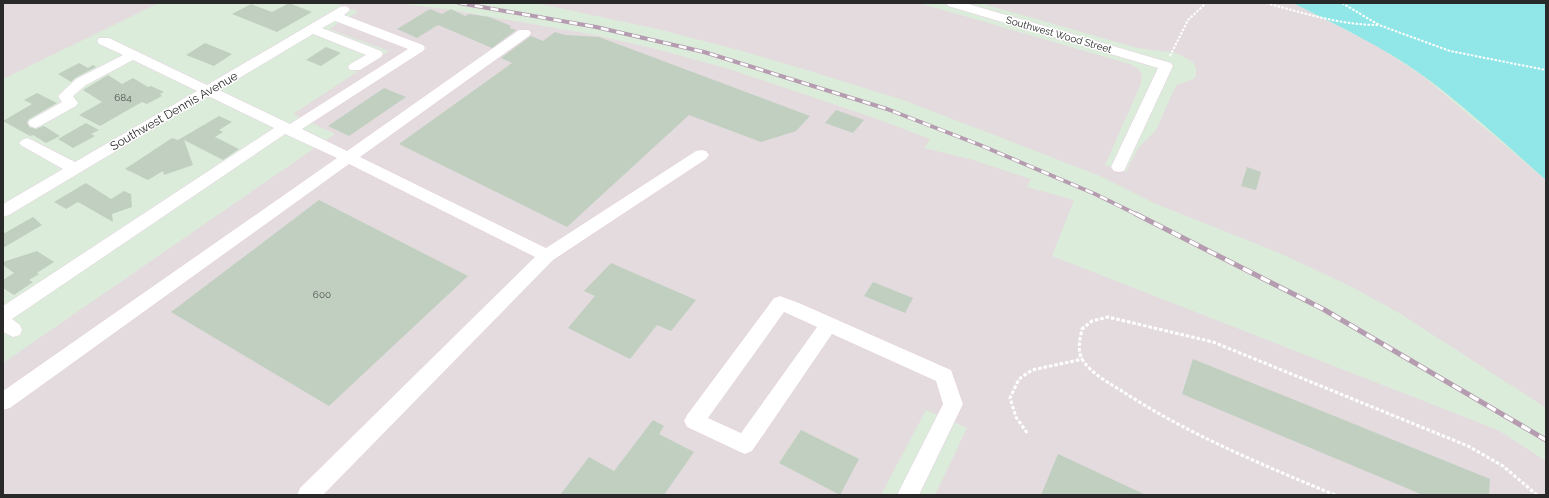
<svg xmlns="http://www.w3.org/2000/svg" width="1549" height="498" viewBox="0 0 1549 498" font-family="Raleway,sans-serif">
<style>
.industrial{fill:#e4dbde}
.green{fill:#91e6e8}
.building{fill:#c0cfc0}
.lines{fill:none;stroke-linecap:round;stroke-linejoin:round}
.minor-casing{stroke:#e4cfe0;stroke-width:1}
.path-far1{stroke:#fff;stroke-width:2;stroke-dasharray:2.5 1.5;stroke-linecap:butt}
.path{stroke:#fff;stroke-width:3;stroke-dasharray:3.5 2;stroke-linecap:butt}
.minor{fill:#fff;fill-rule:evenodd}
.rail-far1-casing{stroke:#b59cb0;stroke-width:4}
.rail-casing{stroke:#b59cb0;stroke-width:5}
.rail-far1{stroke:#fff;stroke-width:2.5;stroke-dasharray:8;stroke-linecap:butt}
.rail{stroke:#fff;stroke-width:3.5;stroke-dasharray:10;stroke-linecap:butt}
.labels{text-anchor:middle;stroke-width:3;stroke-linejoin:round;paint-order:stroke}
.far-street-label{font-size:10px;fill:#292929;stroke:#fff}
.number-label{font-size:10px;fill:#4f524f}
.street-label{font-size:12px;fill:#292929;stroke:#fff}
</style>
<rect width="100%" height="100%" fill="#dbedda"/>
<path class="industrial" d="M3,3H159L3,79Z
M335,3H397L446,9L595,35L656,49L726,68L872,117L930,139L924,148L970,159L1031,179L1027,187L1074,200L1052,256L1498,430L1546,461V495H935L967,428L926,410L881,495H3V363L335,134L293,114L389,51L329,29L358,12Z
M536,3H919L1130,64L1139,69L1142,75L1141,84L1105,165L1126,172L1138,148L1156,130L1176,85L1194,79L1196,76V69L1193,62L1176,53L1137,48L980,3H1293L1379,47L1424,77L1546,180V408L1399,313L1352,287L1277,252L1156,204L1100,176L903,100L803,69L738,50L657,29Z"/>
<path class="green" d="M1293,3H1546V180C1506,145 1468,109 1425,77C1384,47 1338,26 1293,3Z"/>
<path class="building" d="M289,3L312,12L277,32L232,14L251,4L272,12Z
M430,9L442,14L451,9L465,16L469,14L489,17L511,26L509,28L516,30L492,48L438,25L417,38L397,29Z
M555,32L565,35L599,37L810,116L796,131L761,142L689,115L567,227L399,144L512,63L501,58L531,36L543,41Z
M205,43L232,54L214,66L186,55Z
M326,47L341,53L321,66L306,60Z
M79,63L88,68L93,65L96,67L75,78L71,82L58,74Z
M108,75L122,84L133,78L148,87L151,86L164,92L160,94L162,96L147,104L142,102L100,126L79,115L102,102L83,90Z
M384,88L406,97L349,136L328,126Z
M37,93L57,103L29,119L27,122L29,127L36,129L44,126L60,136L46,143L33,135L30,136L3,121L32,104L24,100Z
M836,110L864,120L853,133L825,123Z
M219,116L232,122L219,130L223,132L215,137L239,149L223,160L184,140L193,165L164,175L163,171L148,180L125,169L172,138L178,140Z
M86,123L99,130L91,134L95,136L73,148L58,139Z
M1247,167L1261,172L1256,190L1241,186Z
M86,183L111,199L124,191L131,194L132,207L112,214L113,222L78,202L66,209L54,202Z
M319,200L468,276L329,406L171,312Z
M33,217L42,225L3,248V234Z
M37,251L54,262L37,273L39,274L29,280L33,282L14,295L3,288V280L14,273L3,265V262Z
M611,263L696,300L671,331L657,325L630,359L568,328L595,296L584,291Z
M873,282L913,298L905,313L864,296Z
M1193,359L1490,479L1489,495H1423L1182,394Z
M653,420L664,426L659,434L694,452L664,495H560L589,457L614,471Z
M801,430L859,459L840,495L779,463Z
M1058,454L1146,495H1041Z"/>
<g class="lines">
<g class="minor-casing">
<path id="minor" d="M946,3H965L1171,63L1173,66L1124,171L1119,172L1114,171L1111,167L1158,68L948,6Z
M344,6L348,7L350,10L344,15L423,45L425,48L423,51L302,129L347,151L519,30H529L531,33L529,36L360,157L546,248L696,151L701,150L706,151L709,155L706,159L553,260L323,495H297L300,488L535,257L349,164L10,408L3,410V391L337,158L285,134L12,319L20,325L22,330L20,335L13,337L3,332V306L274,128L208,96L9,215L3,217V204L63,169L22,146L19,143L22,140L27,138L32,140L75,162L197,91L133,60L86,85L73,96L78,103L76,106L40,126L35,128L30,126L28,123L30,120L62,102L58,96L76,79L123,55L99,44L97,41L99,38H109L207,85L340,7ZM335,21L408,49L290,124L219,90L313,34L366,55L350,64L348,67L350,70H360L381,57L383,54L381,51L322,28Z
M780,296L799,303L951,370L963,404L919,495H897L943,404L936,381L832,334L752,451L745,454L738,451L687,427L684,421L687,415L774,298ZM784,312L817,327L741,433L708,418Z"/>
</g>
<path class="path-far1" d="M1266,3C1303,13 1340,25 1379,25
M1342,3L1379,25L1450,51L1546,70
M1170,56L1188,20L1206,3"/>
<path class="path" d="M1027,433L1016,417L1010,398L1019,379L1032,370L1083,359
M1335,495C1263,465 1190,435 1125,393C1111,384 1091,374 1082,359C1077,349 1080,339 1082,329L1092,321L1108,317L1213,342L1468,446L1503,466L1537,495"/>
<use href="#minor" class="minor"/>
<g class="rail-far1-casing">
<path id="rail-far1" d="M459,3L596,27L704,52L887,109L980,145L1095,194L1138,215"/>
</g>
<g class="rail-casing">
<path id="rail" d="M1136,214L1323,309L1546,440"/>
</g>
<use href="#rail-far1" class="rail-far1"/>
<use href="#rail" class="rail"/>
</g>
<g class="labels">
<g class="far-street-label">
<text transform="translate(1059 34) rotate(16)" y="4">Southwest Wood Street</text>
</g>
<g class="number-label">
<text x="123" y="101">684</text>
<text x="322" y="298">600</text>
</g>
<g class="street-label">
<text transform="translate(174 111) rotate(-30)" y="4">Southwest Dennis Avenue</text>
</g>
</g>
<rect width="1549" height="498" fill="none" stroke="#292929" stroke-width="8"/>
</svg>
